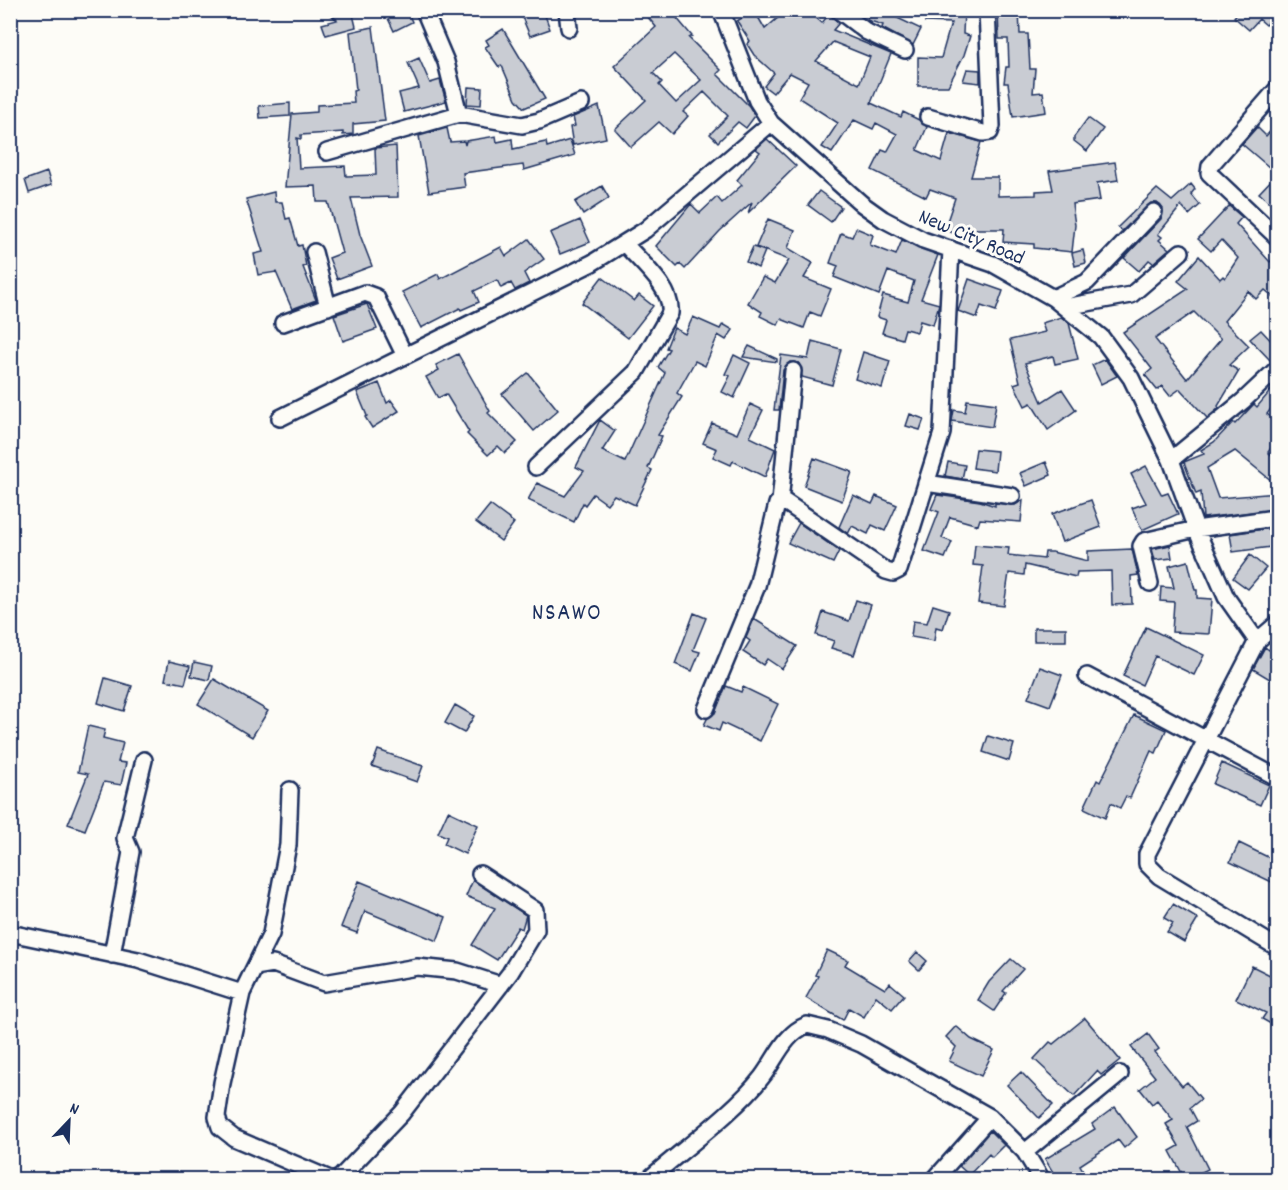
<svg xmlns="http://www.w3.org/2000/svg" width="1288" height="1190" viewBox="0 0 1288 1190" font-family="Dekko,sans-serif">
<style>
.building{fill:#c9ccd3;stroke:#1b2f5e;stroke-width:1.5;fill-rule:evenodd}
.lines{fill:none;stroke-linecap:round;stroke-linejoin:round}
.street-casing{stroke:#1b2f5e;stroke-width:20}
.street{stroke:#fdfcf7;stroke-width:15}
.labels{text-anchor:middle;stroke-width:6;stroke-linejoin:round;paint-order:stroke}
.street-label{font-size:21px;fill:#1b2f5e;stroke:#fdfcf7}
.quarter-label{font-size:24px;letter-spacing:1.5px;fill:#1b2f5e;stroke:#fdfcf7}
</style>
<rect width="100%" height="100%" fill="#fdfcf7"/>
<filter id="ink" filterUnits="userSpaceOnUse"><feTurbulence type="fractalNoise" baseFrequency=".0167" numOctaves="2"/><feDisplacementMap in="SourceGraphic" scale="12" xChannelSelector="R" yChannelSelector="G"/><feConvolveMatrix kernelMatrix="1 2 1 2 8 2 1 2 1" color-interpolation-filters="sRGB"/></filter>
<g filter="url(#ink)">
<path class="building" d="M325,10H352L356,27L326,35L322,24L337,20Z
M384,10H407L412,22L394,31Z
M519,10H543L550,29L530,36Z
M642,10H670L692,36L689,38L721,70L717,74L749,106L755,116L746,128L738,122L718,142L710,134L728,116L704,92L683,112L688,116L672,134L659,122L631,147L615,129L646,100L614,66L656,27ZM674,54L701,80L676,103L659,85L662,82L653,73Z
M754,10L765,29L787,10L796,17L801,10H807L822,23L829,14L839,23L833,30L891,54L871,103L901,117L903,112L919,120L927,127L917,150L941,161L949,133L981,142L971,177H998V196L1036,195V191L1053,190L1049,171L1115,162L1118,180L1097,183L1100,200L1072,204L1075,225L1072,252L1034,248V244L1003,242L1004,229H958L956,234L944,230L955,198L930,189L926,197L872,170L882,150L887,152L897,134L876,123L873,129L854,120L832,153L822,147L838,123L799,98L808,82L790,73L773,93L764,86L774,73L754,55L747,44L750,41L737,21ZM833,42L870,57L859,84L816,61Z
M870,10H890L889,14L921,29L913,45L882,28L883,25L867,20Z
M926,10H964L963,34L970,36L964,55L948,86H918V57L941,58L951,23L925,22Z
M998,10H1019L1020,34H1028L1030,69H1035L1033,93L1043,92L1046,112L1013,117L1008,83H1004L1006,67H1009L1008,39H999Z
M1240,10H1278V11L1266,25L1259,19L1249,30L1234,17Z
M373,27L385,121L353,124V134L343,135V132L301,135V139L297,138L299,168L345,166L346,176L376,175L375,148L396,146L398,197L351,198L360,235L372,266L337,279L329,258L342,253L328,202H317L316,186L285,187L292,114L317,112V105L354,103L353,91L356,90L350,32Z
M503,29L545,99L524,108L516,99L502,66L499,67L485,47L489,45L486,40Z
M419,58L430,83L440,80L446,101L404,112L399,93L419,88L408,63Z
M967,69L980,70V83L963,81Z
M468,87L482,88L481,105L467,104Z
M290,103V116L260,118L259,106Z
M599,106L606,138L573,145L570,127L575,126L573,117Z
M1088,118L1103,129L1087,151L1074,141V137Z
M1278,123V210L1259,193L1277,174L1242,144L1257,127L1266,136Z
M447,128L450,142L464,141L465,145L466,141L496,136L497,142L512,139L513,149L546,142L547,147L570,140L575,155L524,170L523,165L463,173L465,187L429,192L419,136Z
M767,139L796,166L748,213L752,202L720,231L685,269L680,264L677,267L656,246L691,204L700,213L717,197L722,203L742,185L737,180L760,152L756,149Z
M47,172L51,185L29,193L25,180Z
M1191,184L1195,189L1191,194L1200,205L1189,215L1181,206L1158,234L1162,237L1159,240L1169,249L1153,263L1149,260L1139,271L1124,258L1161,219L1163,209L1157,203H1151L1122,231L1118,227L1157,189L1172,201Z
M602,186L609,198L583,215L575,202Z
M819,191L841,207L831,222L808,205Z
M274,192L275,202H282L286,219L290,218L298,246L302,245L306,266L303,267L316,300L292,309L276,272L258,275L254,254L263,252L246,199Z
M1229,206L1242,217L1236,224L1270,262L1278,254V301L1265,290L1256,299L1248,291L1224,321L1249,346L1229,365L1239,371L1218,406L1219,408L1207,418L1180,389L1170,396L1162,386L1157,390L1145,375L1152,369L1123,332L1188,289L1178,281L1199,256L1220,279L1223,276L1225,278L1238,258L1221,240L1211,251L1198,239ZM1194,312L1221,339L1187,379L1155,339Z
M768,219L795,230L788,248L813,263L804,278L831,289L820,316L810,312L804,328L781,319L778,325L760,316L762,312L748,303L763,277L775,283L789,260L756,247Z
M580,220L590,242L560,254L550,233Z
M856,228L873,235L870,245L896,255L902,240L938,255L921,299L939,304L933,325L920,321L917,332L905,329L902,339L882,333L886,320L877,317L883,295L908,302L914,281L888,271L879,295L834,277L838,266L830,263L841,233L852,237Z
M529,239L544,259L524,273L529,283L515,290L511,283L501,288L497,280L474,291L479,302L461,310L460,308L421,328L402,292L438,274L440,279L501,247L506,256Z
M753,247L765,251L758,268L746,262Z
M1083,250L1086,263L1075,266L1072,253Z
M602,277L634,301L639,295L653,306L628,338L582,303Z
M969,279L1003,291L996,311L981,306L977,318L958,311Z
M367,304L377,329L343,341L334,315Z
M693,317L720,329L723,324L733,330L726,340L718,335L705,366L695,361L677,393L682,397L658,435L662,436L648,468L652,470L635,505L614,495L607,504L593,494L585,505L583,503L574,522L528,500L537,483L565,496L584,471L576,467L600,420L615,431L602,451L625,462L665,373L658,367L669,349L666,348L674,328L685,334Z
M1061,317L1069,323L1078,359L1055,364L1053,356L1025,363L1042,402L1062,389L1076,410L1048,430L1031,403L1025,406L1014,384L1020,382L1010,340L1045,332L1042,323Z
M1261,330L1278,348V353L1270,360L1250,339Z
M812,341L841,349L832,385L802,377L799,363L790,362L783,370L779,410H774L781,355L808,359Z
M749,346L777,359V362L743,357Z
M863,352L890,361L882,388L855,379Z
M458,354L490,411L488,413L517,442L505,453L498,446L488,455L467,434L469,432L446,394L438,398L426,377L439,370L436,365Z
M734,355L750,363L734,398L722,392L730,376L725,374Z
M1105,359L1117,376L1101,384L1092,365Z
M528,373L558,410L534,431L502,394Z
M1278,382V399L1267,414L1278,422V439L1268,452L1278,460V486L1235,451L1207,468L1218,498L1277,493L1278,509L1203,518L1201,492L1196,494L1184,462L1204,454L1201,450L1214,442L1233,422L1235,424L1254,404L1257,407Z
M379,383L387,403L391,400L399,411L372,428L365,417L367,416L357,392Z
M967,400L996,404L992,427L952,421L954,410L965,412Z
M750,404L763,410L750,437L775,449L765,477L733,461L731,465L713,457L717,449L703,443L712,423L737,434Z
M910,414L924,419L920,430L906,426Z
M976,449L997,451L995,471L973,468Z
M814,458L852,472L842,501L804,486Z
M948,462L965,465L962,479L945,476Z
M1046,462L1051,475L1026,486L1020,473Z
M1146,466L1162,495L1168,493L1178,514L1142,530L1132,508L1146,503L1131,474Z
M853,495L872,504L876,496L897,505L885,531L872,525L868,534L852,526L848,534L839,527Z
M937,495L980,501L995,506V503L1015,505L1023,500L1021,522L980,519L978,525L950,517L942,538L952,542L945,558L924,551L939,512L931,509Z
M1091,500L1101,527L1062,542L1052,514Z
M490,505L514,523L501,541L476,522Z
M799,523L839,551L833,563L788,543Z
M1278,527V546L1233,552L1230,534Z
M975,545L1009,548L1008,555L1044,559L1045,552H1052L1088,561V551L1132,549L1138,575L1131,576L1132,604L1112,605L1111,571L1077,572L1076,577L1025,565L1024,575L1009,573L1004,606L978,603L983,566L973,565Z
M1170,545L1172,558L1155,560L1152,549Z
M1250,555L1266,568L1248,589L1233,578Z
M1188,561L1195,590H1197V598L1212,599L1209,634L1172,632L1174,602L1160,601L1161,587L1174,588L1169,566Z
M856,600L871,605L854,655L831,648L834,641L816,635L823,612L849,621Z
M933,605L949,610L943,629L936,627L934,641L911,637L913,621L927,623Z
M694,613L706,618L693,650L700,652L692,671L675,664Z
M754,619L797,646L782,669L767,659L763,665L743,652L750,641L746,638Z
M1146,627L1204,655L1194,675L1155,656L1142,685L1123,676Z
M1034,628H1066V641H1034Z
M1278,638V684L1253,669L1265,647L1269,650Z
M169,661L190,666L185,684L165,680Z
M194,662L212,666L209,680L191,676Z
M1040,667L1062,675L1050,706L1028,698Z
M105,678L132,686L124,711L98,703Z
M214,679L268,711L252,737L198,704Z
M726,686L741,692L743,687L778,704L760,741L722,723L719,731L704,725L707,719L715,713Z
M455,705L474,716L464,733L445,723Z
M1134,715L1166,730L1156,753L1151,751L1130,798L1126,796L1120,808L1111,803L1105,818L1084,808L1097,780L1100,782Z
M88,726L105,730L103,738L123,743L118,762L126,763L121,785L104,782L85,830L68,824L88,774L78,772Z
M988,736L1014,744L1009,761L983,752Z
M378,750L423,766L417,782L372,766Z
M1222,763L1269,785L1260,805L1213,784Z
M448,811L478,825L465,854L444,844L447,837L438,833Z
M1239,843L1278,862V885L1230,862Z
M473,880L526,915L522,929L518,927L497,960L472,945L495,908L466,896Z
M359,881L446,917L437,941L365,911L357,933L341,927Z
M1173,904L1198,919L1184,942L1167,932L1173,923L1164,918Z
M827,950L848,960L845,965L885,989L890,983L904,995L892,1009L876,996L864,1017L849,1008L843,1020L829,1012L806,998L818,976L815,975Z
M917,952L927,961L919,970L909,961Z
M1011,959L1023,969L1003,991L1006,993L994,1011L978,1000L989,982Z
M1252,966L1278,979V1028L1262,1019L1266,1013L1236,999Z
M1085,1018L1120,1060L1101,1075L1097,1071L1074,1096L1034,1059L1050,1042L1053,1044Z
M956,1026L971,1039L994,1050L981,1076L949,1061L956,1047L946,1037Z
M1148,1034L1159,1049L1155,1052L1182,1086L1187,1082L1201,1099L1190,1108L1197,1121L1187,1127L1208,1169L1188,1179H1185L1170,1151L1179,1146L1166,1124L1173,1120L1157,1100L1152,1104L1140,1089L1155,1077L1131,1047Z
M1021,1072L1053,1105L1039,1118L1007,1085Z
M1115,1107L1137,1137L1124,1148L1118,1140L1080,1165L1088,1179H1057L1045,1159L1095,1129L1092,1124Z
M990,1131L1004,1145L992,1157L989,1154L969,1175L959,1166Z"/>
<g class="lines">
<g class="street-casing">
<path id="street" d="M567,10L569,28
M721,10L757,101L771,123L862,204L883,219L923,240L993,264L1053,298L1101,337L1131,378L1171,460L1196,529L1226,597L1257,641
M838,10L867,32L905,50
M1278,88L1210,166L1209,173L1278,238
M459,114L522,125L539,121L581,103
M928,117L983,133L990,132L992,126L987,10
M327,152L459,114L446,62L424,10
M314,252L328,307
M1053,298L1087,282L1154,212
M1065,307L1131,295L1181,252
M283,323L365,293L376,297L405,356
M280,418L592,263L645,230L771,123
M1171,460L1243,401L1278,368
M536,467L636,372L670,313C673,288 640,262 625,244
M926,483L1012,496
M780,502L793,371
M1150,583L1141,546L1144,541L1196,529L1275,518
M1278,623L1257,641L1147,854V864L1159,876L1278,948
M1087,676L1278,778
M706,709L757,586L777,504L785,502L886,571L893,573L899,570L942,433L951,249
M290,790L288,845L271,934L242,993L222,1083L217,1117L220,1127L234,1138L332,1180
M10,933L138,960L242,993
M112,955L131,852L125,838L144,760
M255,967L273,964L324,983L417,967L457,971L501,985
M1025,1152L1120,1074
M338,1180L402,1113L510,973L536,930L535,910L480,874
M648,1180C682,1150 736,1111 762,1077C776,1059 784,1034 807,1025L828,1030L861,1044L990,1117L1025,1152L1042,1180
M934,1180L990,1117"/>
</g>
<use href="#street" class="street"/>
</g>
</g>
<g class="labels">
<g class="street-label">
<text transform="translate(972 236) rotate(23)" y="7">New City Road</text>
</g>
<g class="quarter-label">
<text x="567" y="619">NSAWO</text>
</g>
</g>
<rect width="1288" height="1190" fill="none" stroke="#fdfcf7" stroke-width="36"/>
<rect x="18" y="18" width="1252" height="1154" fill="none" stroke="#1b2f5e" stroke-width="2" filter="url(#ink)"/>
<g transform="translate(69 1121) rotate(23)" stroke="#fdfcf7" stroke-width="4.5" paint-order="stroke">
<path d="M0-4.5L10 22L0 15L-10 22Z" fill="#1b2f5e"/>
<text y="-9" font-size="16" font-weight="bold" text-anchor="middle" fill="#1b2f5e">N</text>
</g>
</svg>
